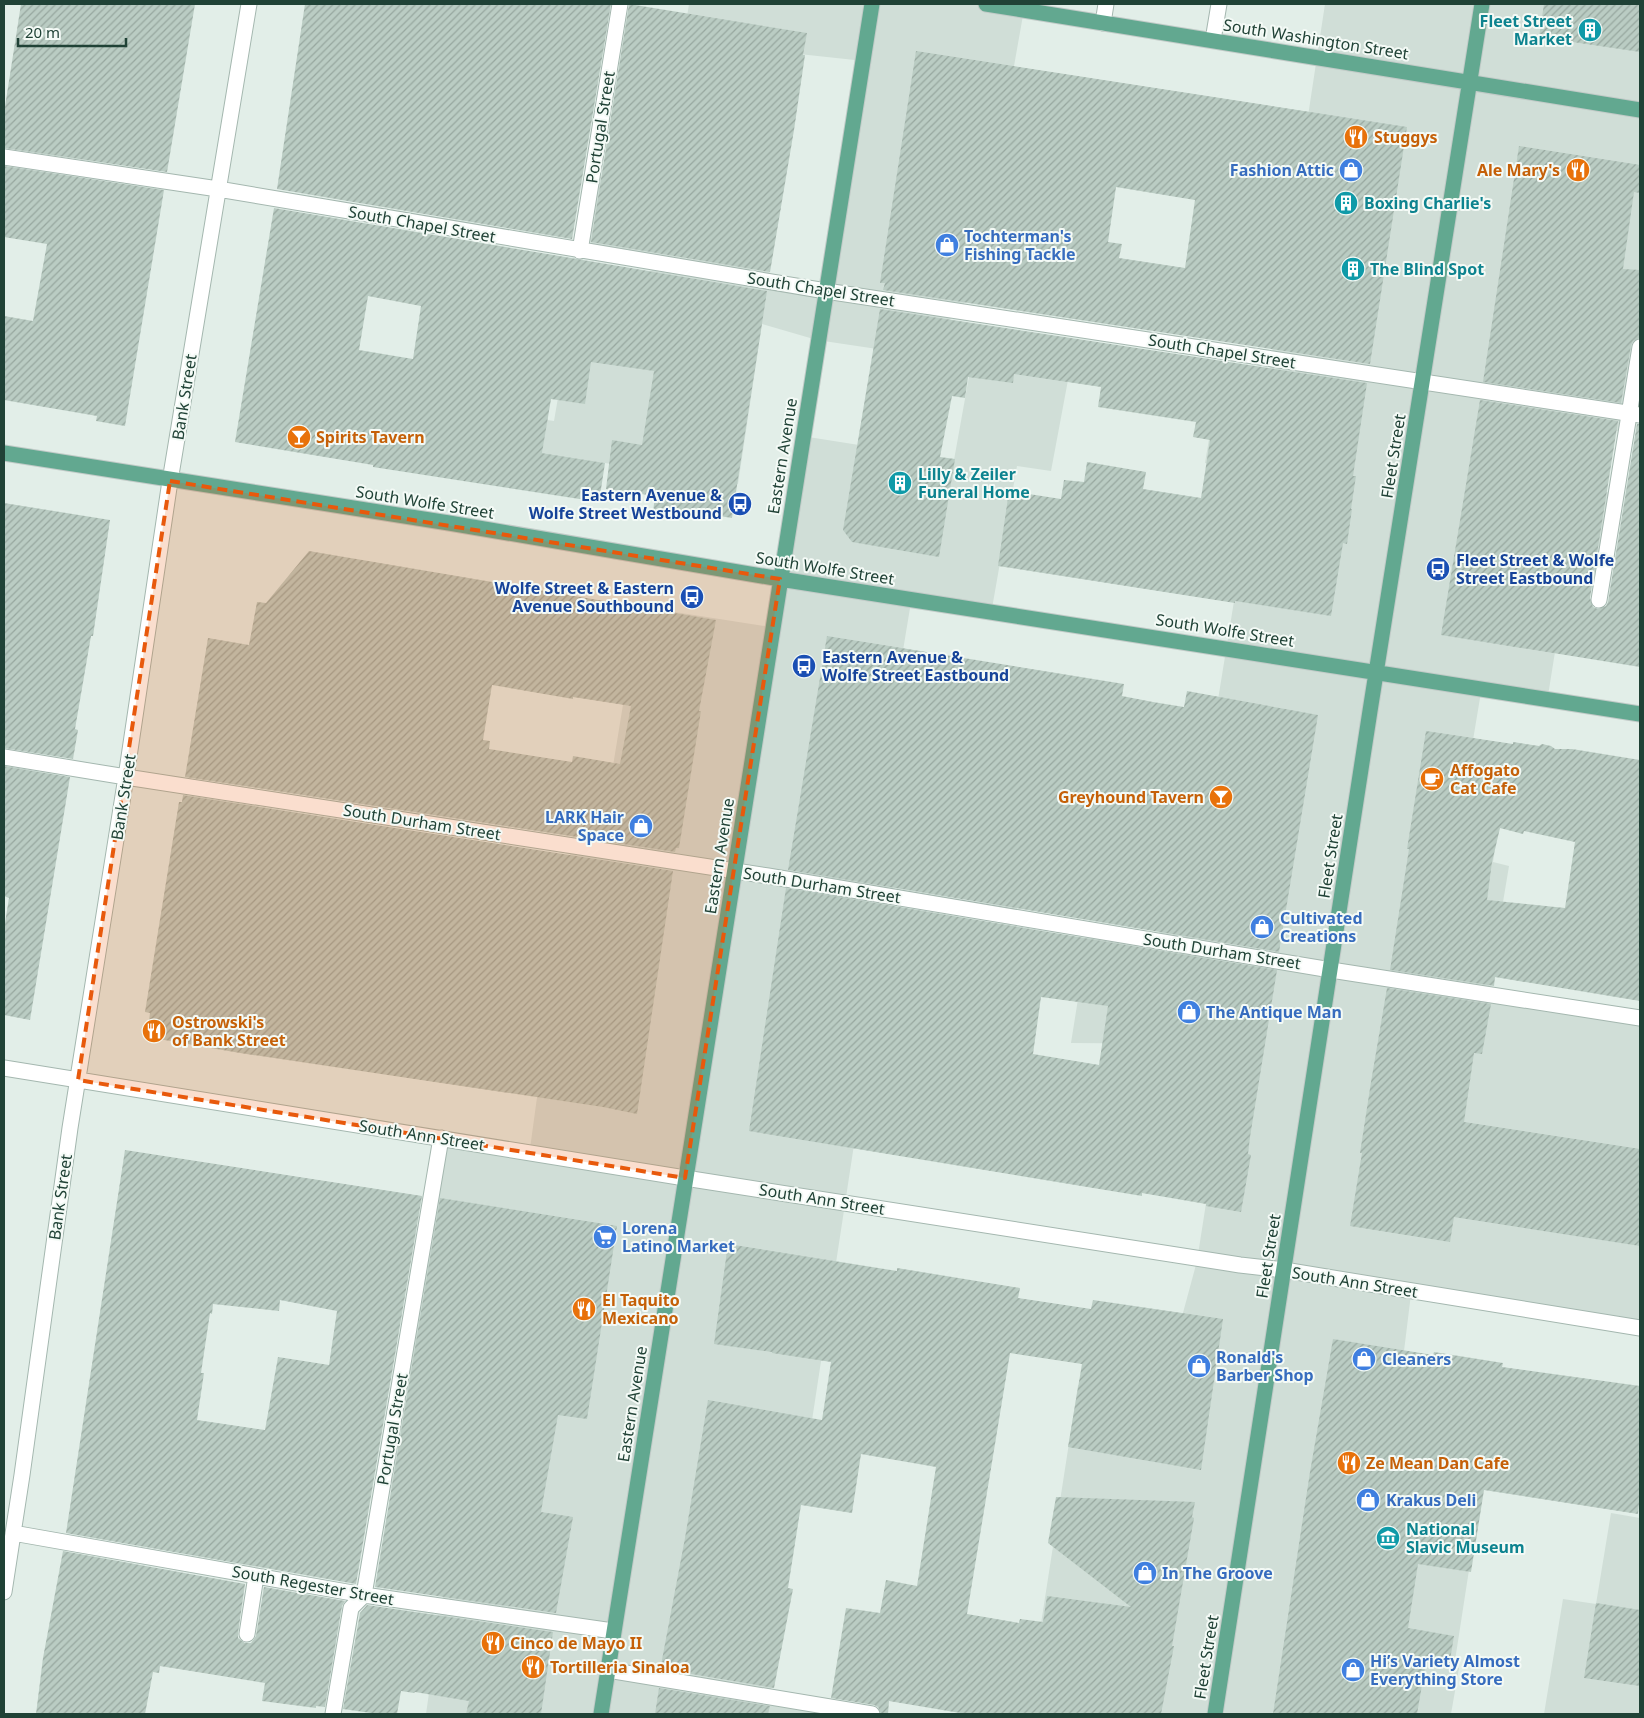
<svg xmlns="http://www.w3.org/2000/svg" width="1644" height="1718" viewBox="0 0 1644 1718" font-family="'Noto Sans',sans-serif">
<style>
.built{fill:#d0ded7}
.building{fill:url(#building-hatch);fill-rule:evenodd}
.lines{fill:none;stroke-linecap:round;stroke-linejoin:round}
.minor-casing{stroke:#a4b7af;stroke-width:17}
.major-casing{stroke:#c1cac7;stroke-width:17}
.minor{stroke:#fff;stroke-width:15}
.major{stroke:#62a890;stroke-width:15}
.marked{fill:#e8590c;fill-opacity:0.2;stroke:#e8590c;stroke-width:4;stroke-dasharray:10 6;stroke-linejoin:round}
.labels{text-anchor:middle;stroke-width:4;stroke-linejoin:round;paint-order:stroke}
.culture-label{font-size:16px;font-weight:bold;fill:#0d838f;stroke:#f4faf6;text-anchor:start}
.street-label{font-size:16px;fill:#204236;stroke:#f4faf6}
.food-label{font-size:16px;font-weight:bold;fill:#c56008;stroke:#f4faf6;text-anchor:start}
.shop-label{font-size:16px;font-weight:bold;fill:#366cbe;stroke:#f4faf6;text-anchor:start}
.transit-label{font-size:16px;font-weight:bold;fill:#164399;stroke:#f4faf6;text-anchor:end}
</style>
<defs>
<pattern id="building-hatch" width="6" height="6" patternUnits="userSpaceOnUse" patternTransform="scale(1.25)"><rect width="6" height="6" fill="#baccc3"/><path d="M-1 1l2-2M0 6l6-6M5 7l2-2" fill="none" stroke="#97a79f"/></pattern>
</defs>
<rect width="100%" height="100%" fill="#e2eee8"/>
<path class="built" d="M689,4H1025L1014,66L966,296L962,311L952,310L944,359L817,340L762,324L738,484L542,453L547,420L554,421L565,357L640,346L653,262L584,250L595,175L606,179L781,205L768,281L825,291L864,61L799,54L684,36Z
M1325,4H1640V321L1624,432L1611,430L1581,488L1615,493L1600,588L1566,583L1547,702L1481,692L1458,830L1497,837L1493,862L1509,866L1488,992L1640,1015V1331L1411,1294L1404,1351L1475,1531L1454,1667L1459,1668L1451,1714H1027L1078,1385L1160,1398L1197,1261L1219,1120L1200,1044L1071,1043L1089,930L1158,940L1172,842L1197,829L1255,472L1205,463L1209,439L1258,446Z
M977,332L1074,348L1051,471L1017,466L991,614L911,602L887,747L914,751L770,1696L883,1714H426L457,1499L384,1487L440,1143L529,1156L571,848L599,852L627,680L651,675L662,610L771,627L802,436L954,460Z
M1611,1513L1640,1518V1714H1544L1563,1599L1596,1604Z"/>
<path class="building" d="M21,4H195L167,172L4,148V113Z
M305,4H611L572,239L277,189Z
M629,4L807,33L803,55H805L794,130L770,272L591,242Z
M1544,4H1640V52L1539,37Z
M916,51L1407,127L1370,364L883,290L885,283H880ZM1116,187L1195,200L1185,268L1119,258L1122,244L1108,242Z
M1519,146L1640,165V193L1634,192L1623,269L1640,270V338L1633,341L1631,346L1621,403L1483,382Z
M4,166L164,190L125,426L96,421L97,416L4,400V316L33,321L47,244L4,237Z
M274,208L767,291L732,518L700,513L696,518L653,512L655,496L606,489L612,440L642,445L654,371L591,362L585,404L551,399L542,453L605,463L599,502L373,467V465L235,442ZM368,296L421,306L413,359L359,350Z
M880,309L1367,383L1353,476H1356L1351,509H1352L1347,544L1343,543L1331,616L1235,601V603L998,566L1009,491L1061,499L1064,480L1084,482L1087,462L1146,472L1143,489L1201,498L1210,440L1193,437L1196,422L1098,407L1101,387L1014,374L1013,383L968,377L965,398L952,396L940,457L955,459L939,557L852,542L843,530Z
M1480,400L1618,421L1590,598L1593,607L1598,609L1606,606L1608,602L1637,424H1640V667L1441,635Z
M4,503L110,520L93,636H91L75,729L78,730L73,759L4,748Z
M309,551L716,620L699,711H701L679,848H676L675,852L185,777L208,638L249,645L257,602L266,603ZM492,685L573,699V697L631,706L620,764L573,756L572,762L489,749L490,741L483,740Z
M827,636L1124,684L1122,696L1153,702L1184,707L1187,691L1318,715L1279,952L788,870Z
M1426,731L1513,744V742L1539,746L1542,744L1551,746L1555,749H1572L1640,760V1001L1495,977L1494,986L1390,970L1409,849H1407ZM1500,828L1523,834L1524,831L1575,842L1565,908L1487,900L1492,862Z
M4,766L70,777L30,1020L4,1015V929L9,898L4,896Z
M183,795L673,871L637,1114L603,1107L240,1053L147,1037L150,1013L145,1012L179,802H182Z
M786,888L1277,970L1250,1137L1248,1154L1251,1155L1241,1212L1206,1206V1204L1142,1193V1196L749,1131ZM1041,997L1108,1006L1099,1065L1033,1054Z
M1387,988L1491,1004L1482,1054L1474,1053L1464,1122L1640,1149V1246L1454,1217L1450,1242L1350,1226L1362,1153H1360L1371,1082Z
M125,1150L422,1196L356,1584L66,1533ZM280,1300L337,1311L329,1365L278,1357L265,1430L197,1420L204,1373H201L210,1313L212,1314L213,1304L279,1311Z
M440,1198L617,1226L587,1419L558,1415L541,1512L573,1517L556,1613L375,1587Z
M728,1244L897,1271V1268L1020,1288L1018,1298L1091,1309L1093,1300L1223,1319L1201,1470L1068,1447L1082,1364L1010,1353L967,1614L1019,1623L1020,1619L1043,1622L1047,1596L1131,1607L1048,1543L1056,1497L1195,1502L1192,1517L1194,1518L1172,1646H1174L1161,1714H966L889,1701L888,1714H881L878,1707L874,1705L831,1698L846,1608L880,1613L886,1580L917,1586L936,1467L861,1454L852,1513L801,1505L788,1588L793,1589L774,1688L662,1669L663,1666L661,1665L685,1538L708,1400L822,1420L831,1362L772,1353V1352L714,1344Z
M1333,1339L1433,1355L1434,1352L1503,1363L1502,1367L1640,1386V1495L1638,1514L1484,1490L1471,1572L1418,1564L1408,1628L1454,1636L1449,1666L1426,1662L1417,1714H1273L1310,1472Z
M63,1551L245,1584L238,1633V1638L245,1643H251L256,1636L264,1587L345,1601L342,1606L325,1707L316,1706V1708L262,1701L265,1683L160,1666L159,1673L153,1672L145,1714H36L43,1658Z
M1596,1603L1640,1610V1686L1584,1678Z
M367,1605L553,1632L541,1714H466L469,1701L415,1692L414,1693L401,1691L397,1714H378L343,1709L360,1613Z
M659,1688L770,1706L768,1714H655Z"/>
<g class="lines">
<g class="minor-casing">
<path id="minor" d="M1103,23L1106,4
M1213,40L1219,4
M4,157L218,189L826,291L1640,415
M580,251L620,4
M1599,600L1640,347
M4,757L126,777L768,876L1331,970L1640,1018
M4,1068L685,1178L1240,1265L1284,1270L1640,1328
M13,1533L364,1595L613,1631
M4,1592L22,1475L70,1128L126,777L170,481L249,4
M247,1634L256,1576
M608,1670L872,1714
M333,1714L351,1608L364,1595L441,1138"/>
</g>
<g class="major-casing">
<path id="major" d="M986,4L1640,110
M4,453L449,523L780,579L1640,714
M601,1714L872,4
M1215,1714L1370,711L1482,4"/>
</g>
<use href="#minor" class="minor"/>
<use href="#major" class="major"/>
</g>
<path class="marked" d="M170,481L780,579L685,1178L78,1080Z"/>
<defs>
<g id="building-disc" transform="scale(1.25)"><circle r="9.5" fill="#0f9aa8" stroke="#f4faf6"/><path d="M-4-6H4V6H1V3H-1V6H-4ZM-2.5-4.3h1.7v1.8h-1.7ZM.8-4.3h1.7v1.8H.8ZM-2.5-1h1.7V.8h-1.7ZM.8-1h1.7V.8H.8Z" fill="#fff"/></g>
<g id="restaurant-disc" transform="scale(1.25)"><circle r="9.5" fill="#e8710a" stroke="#f4faf6"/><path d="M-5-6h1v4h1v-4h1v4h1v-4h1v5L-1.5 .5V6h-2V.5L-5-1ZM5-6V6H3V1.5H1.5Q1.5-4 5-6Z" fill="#fff"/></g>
<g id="shop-disc" transform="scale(1.25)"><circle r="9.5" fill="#3f7fe0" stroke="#f4faf6"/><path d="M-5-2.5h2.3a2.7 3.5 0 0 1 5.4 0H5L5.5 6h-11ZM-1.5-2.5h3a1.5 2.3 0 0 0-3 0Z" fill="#fff"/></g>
<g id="bar-disc" transform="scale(1.25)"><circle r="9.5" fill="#e8710a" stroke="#f4faf6"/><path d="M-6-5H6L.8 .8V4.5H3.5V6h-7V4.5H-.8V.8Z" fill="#fff"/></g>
<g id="bus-disc" transform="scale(1.25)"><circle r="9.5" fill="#1a4fb4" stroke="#f4faf6"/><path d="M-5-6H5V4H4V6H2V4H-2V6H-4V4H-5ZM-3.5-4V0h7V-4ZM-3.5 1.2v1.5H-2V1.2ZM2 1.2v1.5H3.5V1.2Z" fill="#fff"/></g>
<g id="cafe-disc" transform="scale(1.25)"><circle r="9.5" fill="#e8710a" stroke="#f4faf6"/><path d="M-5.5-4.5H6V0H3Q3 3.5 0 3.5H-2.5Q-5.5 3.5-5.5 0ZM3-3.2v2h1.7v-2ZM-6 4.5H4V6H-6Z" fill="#fff"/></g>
<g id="supermarket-disc" transform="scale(1.25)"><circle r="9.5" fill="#3f7fe0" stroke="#f4faf6"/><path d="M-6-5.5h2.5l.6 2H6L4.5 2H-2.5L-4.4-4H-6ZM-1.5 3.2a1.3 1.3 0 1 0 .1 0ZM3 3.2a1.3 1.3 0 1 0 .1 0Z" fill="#fff"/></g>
<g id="museum-disc" transform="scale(1.25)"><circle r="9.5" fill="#0f9aa8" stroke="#f4faf6"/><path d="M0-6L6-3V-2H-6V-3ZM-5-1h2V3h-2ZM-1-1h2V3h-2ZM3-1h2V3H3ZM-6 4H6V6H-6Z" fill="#fff"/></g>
</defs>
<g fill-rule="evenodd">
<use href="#building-disc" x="1590" y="30"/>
<use href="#restaurant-disc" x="1356" y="137"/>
<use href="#shop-disc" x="1351" y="170"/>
<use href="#restaurant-disc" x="1578" y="170"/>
<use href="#building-disc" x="1346" y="203"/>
<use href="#shop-disc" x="947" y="245"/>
<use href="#building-disc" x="1353" y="269"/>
<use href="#bar-disc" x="299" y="437"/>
<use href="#building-disc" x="900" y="483"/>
<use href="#bus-disc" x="740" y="504"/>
<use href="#bus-disc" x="1438" y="569"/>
<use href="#bus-disc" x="692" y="597"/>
<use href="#bus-disc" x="804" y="666"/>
<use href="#cafe-disc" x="1432" y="779"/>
<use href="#bar-disc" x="1221" y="797"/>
<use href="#shop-disc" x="641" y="826"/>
<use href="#shop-disc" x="1262" y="927"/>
<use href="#shop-disc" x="1189" y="1012"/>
<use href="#restaurant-disc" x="154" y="1031"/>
<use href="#supermarket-disc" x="605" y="1237"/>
<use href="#restaurant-disc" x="584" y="1309"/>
<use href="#shop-disc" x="1364" y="1359"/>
<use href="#shop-disc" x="1199" y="1366"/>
<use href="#restaurant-disc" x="1349" y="1463"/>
<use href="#shop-disc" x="1368" y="1500"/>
<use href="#museum-disc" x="1388" y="1538"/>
<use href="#shop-disc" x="1145" y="1573"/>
<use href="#restaurant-disc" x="493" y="1643"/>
<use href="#restaurant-disc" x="533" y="1667"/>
<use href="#shop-disc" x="1353" y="1670"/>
</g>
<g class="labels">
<g class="culture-label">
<text x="1572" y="27" text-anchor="end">Fleet Street<tspan x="1572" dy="18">Market</tspan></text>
<text x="1364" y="209">Boxing Charlie's</text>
<text x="1370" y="275">The Blind Spot</text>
<text x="918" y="480">Lilly &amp; Zeiler<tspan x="918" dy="18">Funeral Home</tspan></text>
<text x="1406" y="1535">National<tspan x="1406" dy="18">Slavic Museum</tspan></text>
</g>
<g class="street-label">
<text transform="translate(1316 39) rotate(9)" y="6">South Washington Street</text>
<text transform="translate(600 127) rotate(-81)" y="6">Portugal Street</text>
<text transform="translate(422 224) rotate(10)" y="6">South Chapel Street</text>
<text transform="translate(821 289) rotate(9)" y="6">South Chapel Street</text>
<text transform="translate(1222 351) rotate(9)" y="6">South Chapel Street</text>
<text transform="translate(184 397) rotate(-81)" y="6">Bank Street</text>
<text transform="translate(782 456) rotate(-81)" y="6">Eastern Avenue</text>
<text transform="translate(1393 456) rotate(-81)" y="6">Fleet Street</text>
<text transform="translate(425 502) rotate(9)" y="6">South Wolfe Street</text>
<text transform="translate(825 568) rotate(9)" y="6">South Wolfe Street</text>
<text transform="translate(1225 630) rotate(9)" y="6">South Wolfe Street</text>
<text transform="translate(123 797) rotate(-81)" y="6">Bank Street</text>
<text transform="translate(422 822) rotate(9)" y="6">South Durham Street</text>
<text transform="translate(719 856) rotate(-81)" y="6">Eastern Avenue</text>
<text transform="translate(1330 856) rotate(-81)" y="6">Fleet Street</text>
<text transform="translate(822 885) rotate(9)" y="6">South Durham Street</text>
<text transform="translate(1222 951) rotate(9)" y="6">South Durham Street</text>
<text transform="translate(422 1135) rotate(9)" y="6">South Ann Street</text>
<text transform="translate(60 1197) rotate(-82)" y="6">Bank Street</text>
<text transform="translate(822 1199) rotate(9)" y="6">South Ann Street</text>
<text transform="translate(1268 1256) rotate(-81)" y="6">Fleet Street</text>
<text transform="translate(1355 1282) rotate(9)" y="6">South Ann Street</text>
<text transform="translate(632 1404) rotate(-81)" y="6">Eastern Avenue</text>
<text transform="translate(392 1429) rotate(-80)" y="6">Portugal Street</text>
<text transform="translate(313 1585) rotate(10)" y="6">South Regester Street</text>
<text transform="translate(1206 1657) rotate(-81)" y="6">Fleet Street</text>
</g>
<g class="food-label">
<text x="1374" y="143">Stuggys</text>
<text x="1560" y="176" text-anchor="end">Ale Mary's</text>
<text x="316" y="443">Spirits Tavern</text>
<text x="1450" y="776">Affogato<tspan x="1450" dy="18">Cat Cafe</tspan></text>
<text x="1204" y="803" text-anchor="end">Greyhound Tavern</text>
<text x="172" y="1028">Ostrowski's<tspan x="172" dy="18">of Bank Street</tspan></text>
<text x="602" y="1306">El Taquito<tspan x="602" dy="18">Mexicano</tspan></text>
<text x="1366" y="1469">Ze Mean Dan Cafe</text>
<text x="510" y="1649">Cinco de Mayo II</text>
<text x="550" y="1673">Tortilleria Sinaloa</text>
</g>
<g class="shop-label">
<text x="1334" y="176" text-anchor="end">Fashion Attic</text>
<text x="964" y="242">Tochterman's<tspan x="964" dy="18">Fishing Tackle</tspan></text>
<text x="624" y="823" text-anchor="end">LARK Hair<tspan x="624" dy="18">Space</tspan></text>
<text x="1280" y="924">Cultivated<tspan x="1280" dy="18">Creations</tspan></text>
<text x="1206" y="1018">The Antique Man</text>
<text x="622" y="1234">Lorena<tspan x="622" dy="18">Latino Market</tspan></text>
<text x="1216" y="1363">Ronald's<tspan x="1216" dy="18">Barber Shop</tspan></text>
<text x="1382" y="1365">Cleaners</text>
<text x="1386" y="1506">Krakus Deli</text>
<text x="1162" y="1579">In The Groove</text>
<text x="1370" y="1667">Hi’s Variety Almost<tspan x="1370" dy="18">Everything Store</tspan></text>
</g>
<g class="transit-label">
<text x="722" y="501">Eastern Avenue &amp;<tspan x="722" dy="18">Wolfe Street Westbound</tspan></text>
<text x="1456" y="566" text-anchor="start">Fleet Street &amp; Wolfe<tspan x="1456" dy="18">Street Eastbound</tspan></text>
<text x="674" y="594">Wolfe Street &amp; Eastern<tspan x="674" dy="18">Avenue Southbound</tspan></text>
<text x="822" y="663" text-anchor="start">Eastern Avenue &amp;<tspan x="822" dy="18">Wolfe Street Eastbound</tspan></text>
</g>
</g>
<rect width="1644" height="1718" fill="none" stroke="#204236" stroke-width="10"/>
<path d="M18 38v8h108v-8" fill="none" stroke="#204236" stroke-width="2.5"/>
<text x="25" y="38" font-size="15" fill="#204236" stroke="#f4faf6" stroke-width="4" paint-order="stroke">20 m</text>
</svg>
